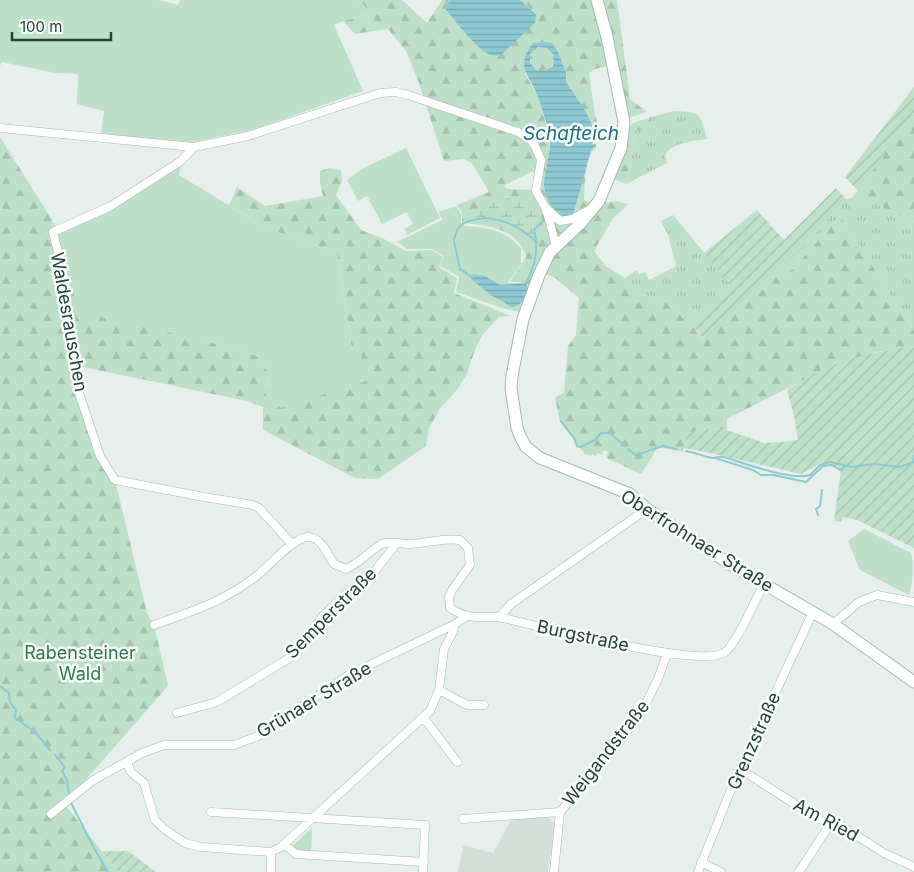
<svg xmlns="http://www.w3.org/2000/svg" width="914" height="872" viewBox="0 0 914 872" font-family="Inter,sans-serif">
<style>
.built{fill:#d4dfda}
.grass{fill:url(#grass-tufts)}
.forest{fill:url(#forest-firs);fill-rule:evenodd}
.wetland{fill:url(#wetland-marsh)}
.park{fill:#bfe0c8}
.garden{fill:url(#garden-furrows)}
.water{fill:url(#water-rules);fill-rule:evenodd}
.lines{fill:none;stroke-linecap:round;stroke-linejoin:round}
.stream{stroke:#8ec9d4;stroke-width:2}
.minor-casing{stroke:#a8b8b2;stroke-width:9}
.secondary-casing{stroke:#a4bbb3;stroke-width:13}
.minor{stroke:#fff;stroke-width:8}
.secondary{stroke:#fff;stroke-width:11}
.labels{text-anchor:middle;stroke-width:5;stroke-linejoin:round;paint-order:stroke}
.street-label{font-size:18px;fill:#24423a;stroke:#f7fbf9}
.park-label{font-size:18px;fill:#2d7a4b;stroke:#f7fbf9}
.water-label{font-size:19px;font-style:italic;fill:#1c6f80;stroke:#f7fbf9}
</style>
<defs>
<pattern id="grass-tufts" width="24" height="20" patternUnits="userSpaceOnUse" patternTransform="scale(1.25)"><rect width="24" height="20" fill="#bfe0c8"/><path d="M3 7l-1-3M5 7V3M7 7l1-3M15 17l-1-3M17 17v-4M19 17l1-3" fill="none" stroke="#a4c1ad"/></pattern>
<pattern id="forest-firs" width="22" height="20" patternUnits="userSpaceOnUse" patternTransform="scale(1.25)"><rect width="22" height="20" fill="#bfe0c8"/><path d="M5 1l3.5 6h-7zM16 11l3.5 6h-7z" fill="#a4c1ad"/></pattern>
<pattern id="wetland-marsh" width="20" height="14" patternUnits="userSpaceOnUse" patternTransform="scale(1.25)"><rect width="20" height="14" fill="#bfe0c8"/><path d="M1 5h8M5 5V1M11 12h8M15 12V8" fill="none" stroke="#a4c1ad"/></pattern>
<pattern id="garden-furrows" width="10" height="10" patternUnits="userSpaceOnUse" patternTransform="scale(1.25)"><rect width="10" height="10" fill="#bfe0c8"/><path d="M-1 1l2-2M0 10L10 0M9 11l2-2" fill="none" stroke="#a4c1ad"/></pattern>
<pattern id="water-rules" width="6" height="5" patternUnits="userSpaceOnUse" patternTransform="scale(1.25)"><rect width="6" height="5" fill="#8ec9d4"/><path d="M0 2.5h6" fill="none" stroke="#74a5ad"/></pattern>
</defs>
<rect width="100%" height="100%" fill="#e6efeb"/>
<path class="built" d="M544,815L555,824L548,872H458L463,845L493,853L512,818Z"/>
<path class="grass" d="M674,111C702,112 700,114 707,139C693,141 673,142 665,155L667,163L626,184L634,135L652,121L651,117Z
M852,198L861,201H870L914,222V331L840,216L793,269L780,274L704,343L702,338L796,254L846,199Z
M673,215L733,288L691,324L662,299L635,293L625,278L637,270L639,274L645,272L649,280L676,266L668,235L661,221Z"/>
<path class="forest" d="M358,0H402L427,23L442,0H451L445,9L536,14L520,0H617L630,99L647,112L628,118L616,64L595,69L589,73L595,115L601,134L593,140V144H596V147C584,159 585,184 584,200L592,203L531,286L519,282H510L526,257C518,228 487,225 462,223V213L457,205L489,192L472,163L464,159L444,161L419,83L406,51L388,29L355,34L343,21L372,13ZM543,42L558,52L566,72V82L590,120L592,144L595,145L591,151L574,212L553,209L544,187L545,172L549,158V133L537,95L525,74V57ZM533,171L536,177L535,190L507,189L503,186Z
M530 59a12 12 0 1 1 24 0a12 12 0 1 1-24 0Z
M914,113V222L870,201H861L852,198Z
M651,117L652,121L645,130L638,131L634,135L626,184L614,179L628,128L633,123Z
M0,137L59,231L203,340L258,356L269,374L266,396L360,351L352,350L337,252L268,229L229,205L237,187L265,206L323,196L320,184V171L330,168L341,170L342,181L336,195L361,230L384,239L406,251L432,250L443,257L439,267L457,278L454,293L511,316L499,317L483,334L475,349L467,374L456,391L441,407L429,428L426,446L378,479L355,478L263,430V407L247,401L73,365L100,456L115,480L147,613L154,625L168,686L68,800L66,806L118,872H0Z
M617,201L629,204L613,218L594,251L607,267L625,278L635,293L662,299L691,324L704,342L780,274L793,269L840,216L914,331V347L877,352L838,363L727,419V430L708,429L687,433L683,452L658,447L641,474L606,458L608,452L604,450L602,455L598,453L596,456L592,454L591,456L585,454L560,422L555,397L564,393L568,346L576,335L579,298L554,277L545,274L554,252L563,243L578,233L591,220L604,203Z"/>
<path class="wetland" d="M509,198L522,199L539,207L543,224C531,245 517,227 501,222C491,220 482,221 472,222V216C483,206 495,201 509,198Z"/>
<path class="park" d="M0,0H159L178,5L180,0H358L372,13L343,21L334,25L363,91L255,129L192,142L101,134L104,111L77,104L78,74L55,73L2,62L0,66Z
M406,148L440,218L407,235L404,229L413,224L407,212L382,224L367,196L358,201L347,180L362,169Z
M181,163L179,175L268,229L337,252L352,350H360L366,381L281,408L266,396L269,374L258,356L203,340L78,312L59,231L101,214Z
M456,206L461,214V223L465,226C490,228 504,230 521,248V264L508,283H517L531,287L521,312L502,308L456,292L459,277L440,266L444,256L432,249H407L397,242L442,220L439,212Z
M864,529L911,553C914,564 913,584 909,595L860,570L848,541Z
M312,828L311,853L297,852L291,847Z"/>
<path class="garden" d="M914,87V113L858,191L845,177Z
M836,188L846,199L796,254L702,338L691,324L732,288L704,253L757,210L784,240Z
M914,347V548L857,520L843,517L841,522L834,521L841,469L821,463L801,474L715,454L684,448L687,433L708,429L727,430L764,443L782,442L798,440L794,416L787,390C803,380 820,369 838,363C863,354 888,350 914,347Z
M102,851H128L156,872H118Z"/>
<path class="water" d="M451,0H520L536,14L535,23L503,53C499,55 496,56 491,55C478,51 454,20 445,8Z
M543,42L552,43L558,52L566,72V82L583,107L590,120L595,135L593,139L592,144L595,145V146L591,151L574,212L571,217C555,218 545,199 544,185C544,167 553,150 549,132C546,120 541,106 537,95C528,72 515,68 533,43ZM538,47L547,48L554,55L553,66L545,71L536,70L530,63V54Z
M473,274L485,276L500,285L526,283L528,288C524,299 522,307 510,307L504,302L492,296L471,279Z"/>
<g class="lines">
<path class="stream" d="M446,0L449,3
M454,239C456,235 456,230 459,227C461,224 465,223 469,221C494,212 519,226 537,242
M454,241L460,269L472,277
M526,283C535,267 539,248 534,230L544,220
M561,421L574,438L577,446L581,447L595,440L601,433H610L625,446
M628,449L636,455L663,446L676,449
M686,451C695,453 704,456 712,458C717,458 719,456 724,457C744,463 790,481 810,475L820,465L830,462L852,467L874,464L900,467L913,462L914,456
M715,458L753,470L761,475H773L806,482L823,466L832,465L840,470L845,466
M818,515L816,509L820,506L822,490
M0,686L9,693L10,702L16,710L15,718L35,732L50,750
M55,755L65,767L62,771L67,780L69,796
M70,801L94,848L108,872"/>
<g class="minor-casing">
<path id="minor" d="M0,128L194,147
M546,208L560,221L572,219L587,211
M292,544L259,508L253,505L204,497L115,480L100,456L76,384L65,280L53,232L111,206L181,161L194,147L248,136L380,93L396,92L408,95L518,132L529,138L535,146L541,160L536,191L545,207L549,219L556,246
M499,617L511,604L647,509
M833,624L859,602L877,595L914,602
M154,625C193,611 228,600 260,573C271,564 295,536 309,537C322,538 328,555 334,564L346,569C360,563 369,551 382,544C391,540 400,544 409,544C426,544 443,537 460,540L468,548L470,565L452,590L449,597L450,608C466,619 481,617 499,617C534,625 700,668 724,653C736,646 755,599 764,584
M439,690L467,705H484
M177,713L217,702L291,657L323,616L347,593L374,572L397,543
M424,718L457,762
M127,763L131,772L144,783L155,820L164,829L185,843L201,847L271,852L281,847L430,711L439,690L444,649L453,632L455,624
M740,769L815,817L830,824L837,823L884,853L914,867
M211,812L425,825L423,872
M51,814L92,781L142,753L164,745H234L258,736L347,676L455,624L467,616
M463,819L560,812
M285,845L296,854L424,862
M701,862L721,872
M271,872V852
M554,872L560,812L617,745L641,713L658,679L667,654
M698,872L736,777L813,612
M799,872L830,824"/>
</g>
<g class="secondary-casing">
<path id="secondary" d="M597,0L607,37L624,122L621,148L599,201L580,224L550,252L539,275L523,319L512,376L511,388L517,428L521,438L526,447L540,458L630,494L647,509L733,566L833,624L914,682"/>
</g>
<use href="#minor" class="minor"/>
<use href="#secondary" class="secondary"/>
</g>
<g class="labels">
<g class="street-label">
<text transform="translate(69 322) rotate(80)" y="6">Waldesrauschen</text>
<text transform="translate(697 541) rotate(32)" y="6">Oberfrohnaer Straße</text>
<text transform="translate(331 613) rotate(-45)" y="6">Semperstraße</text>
<text transform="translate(583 636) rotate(12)" y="6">Burgstraße</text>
<text transform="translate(314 700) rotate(-31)" y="6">Grünaer Straße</text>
<text transform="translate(754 741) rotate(-66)" y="6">Grenzstraße</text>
<text transform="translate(606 753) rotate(-52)" y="6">Weigandstraße</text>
<text transform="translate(826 820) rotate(28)" y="6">Am Ried</text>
</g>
<g class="park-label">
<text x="80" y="659">Rabensteiner<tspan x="80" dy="21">Wald</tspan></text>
</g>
<g class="water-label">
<text x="571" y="140">Schafteich</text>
</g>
</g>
<path d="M12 32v8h99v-8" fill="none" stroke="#24423a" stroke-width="2.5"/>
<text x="20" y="32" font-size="15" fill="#24423a" stroke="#f7fbf9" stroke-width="4" paint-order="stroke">100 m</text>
</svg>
